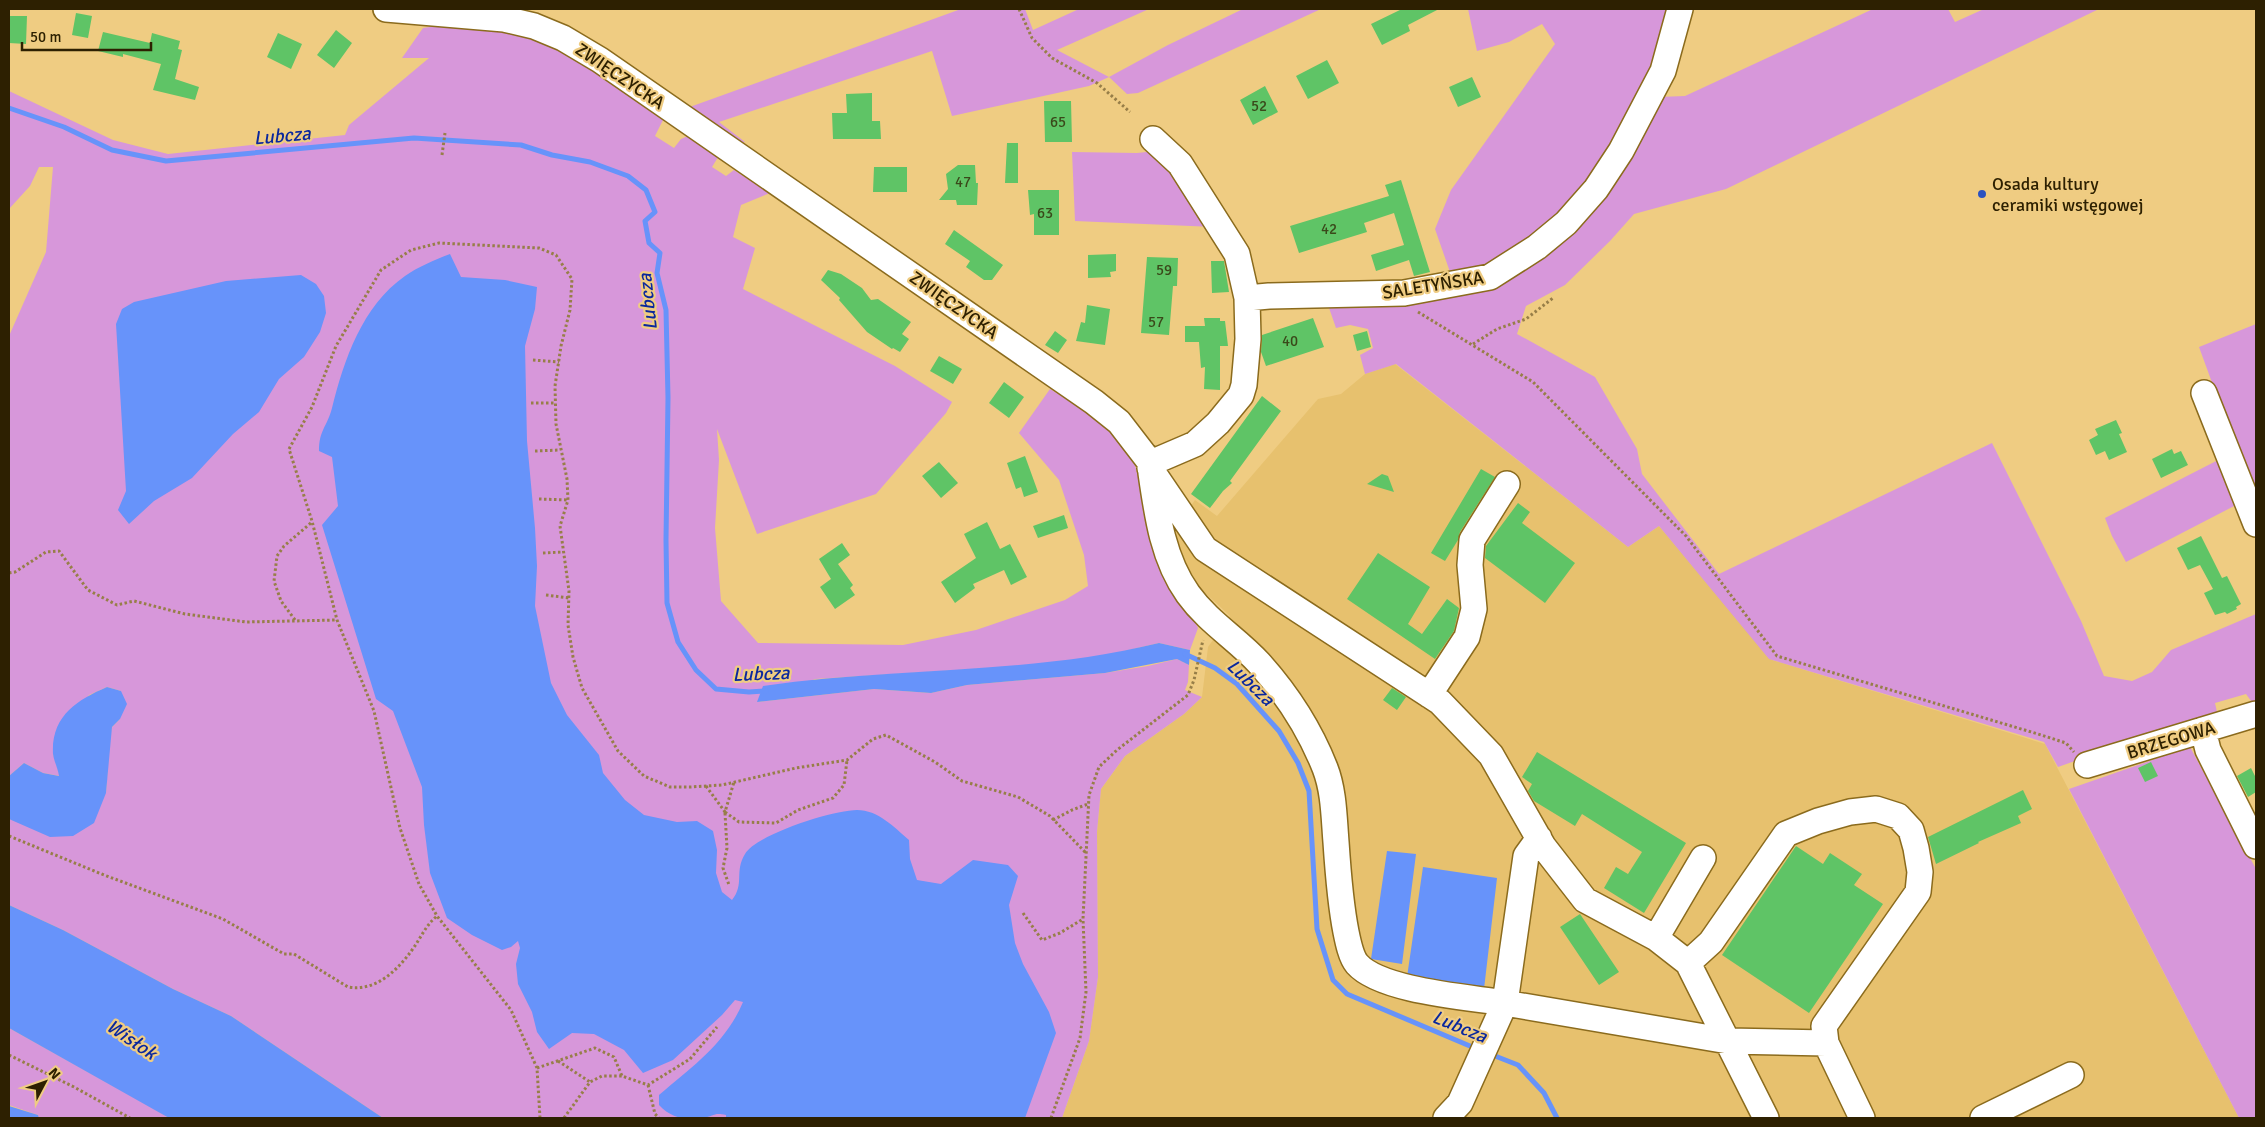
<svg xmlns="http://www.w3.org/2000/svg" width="2265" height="1127" viewBox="0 0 2265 1127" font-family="Signika,sans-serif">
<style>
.built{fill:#e7c16e}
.green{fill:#d797da}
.water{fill:#6793fa}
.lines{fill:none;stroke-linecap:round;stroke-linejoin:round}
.stream{stroke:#6793fa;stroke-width:5}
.building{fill:#5fc466}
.minor-casing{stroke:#8b6b1d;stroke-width:28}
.path{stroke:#977e48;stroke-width:3;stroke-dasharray:2.5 2.5;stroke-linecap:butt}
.minor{stroke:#fff;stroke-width:25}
.poi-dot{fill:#2a52c1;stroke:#efcc82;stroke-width:2}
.labels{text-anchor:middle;stroke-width:4.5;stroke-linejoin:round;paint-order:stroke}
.number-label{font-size:15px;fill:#3a491a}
.street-label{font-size:18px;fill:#2d2001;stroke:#efcc82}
.poi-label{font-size:18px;fill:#2d2001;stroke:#efcc82;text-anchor:start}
.water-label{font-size:19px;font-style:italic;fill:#0a279d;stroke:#efcc82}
</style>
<rect width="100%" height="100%" fill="#efcc82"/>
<path class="built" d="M1395,364L1628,547L1659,526L1772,660L2045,744L2239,1118H1062L1089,1041L1098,977L1097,832L1101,789L1125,756L1184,714L1202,697L1208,647L1230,616L1184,573L1169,537L1195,500L1217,516L1318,399L1341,394L1365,374Z"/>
<path class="green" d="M961,9H1025L1033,30L1079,9H1149L1057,50L1109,77L1168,45L1243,9H1321L1138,93L1127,94L1109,77L1089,86L952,116L932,51L719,122L745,142L735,144L687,108Z
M1468,9H1669L1661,48L1635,107L1576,198L1521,249L1485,270L1450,272L1435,229L1451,190L1555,44L1542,24L1509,42L1477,51Z
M1873,9H1948L1955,22L1984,9H2099L1726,189L1634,214L1610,241L1565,285L1526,306L1517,334L1595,377L1637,449L1642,474L1719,574L1992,443L2081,621L2104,676L2132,681L2152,672L2171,650L2256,614V705H2254L2246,694L2215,703L2219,721L2134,740L2058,767L2044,742L1769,659L1659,526L1628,547L1396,364L1365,374L1360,355L1373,348L1368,329L1350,325L1336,328L1328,305L1526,269L1659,97L1685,96Z
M473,21L531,33L572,50L664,118L655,136L674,148L681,139L688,136L720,154L712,167L726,176L734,170L770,193L741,205L733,237L755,248L743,289L895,366L952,402L946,413L876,494L757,534L717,429L719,460L715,528L721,601L758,643L903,645L976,630L1065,600L1088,586L1084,555L1059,480L1019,433L1050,389L1117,430L1135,465L1149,524L1198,628L1190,650L1159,643L1094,658L1021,666L815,679L757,702L874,689L931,693L967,685L1105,673L1148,666L1177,659L1189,665L1188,682L1185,690L1202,697L1184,714L1125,756L1101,789L1097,832L1098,977L1089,1041L1062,1118H383L231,1016L173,989L63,930L9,905V819L19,822L106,793L110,736L112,727L120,719L121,691L107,687L89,695L53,754L60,776L43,773L24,763L9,776V336L46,252L53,167H39L30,186L9,209V91L113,140L168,154L345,135L349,125L429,58H402L423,28Z
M1156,151L1214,227L1075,221L1072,152L1137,153Z
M2256,324V490L2252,492L2199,347Z
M2224,457L2238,504L2126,562L2112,536L2105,518Z
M2190,747L2256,869V1118H2239L2069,789Z
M9,1028L147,1105L169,1118H39L38,1115L9,1105Z"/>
<path class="water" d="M450,254L461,277L505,280L537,287L535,309L525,346L527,441L535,528L537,566L535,606L551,683L567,715L599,755L603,773L625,800L644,815L677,822L697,821L713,831L717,850L716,873L722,892L732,900C745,884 734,872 745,854C757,834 834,810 857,810C878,810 894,827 909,840L910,859L917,880L941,884L973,860L1008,865L1018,876L1009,905L1015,943L1023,964L1049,1012L1056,1033L1025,1118H726V1115C714,1112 714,1116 703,1118C686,1121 671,1118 659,1105V1095C692,1067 726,1043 743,1002L735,1000L722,1015L673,1060L643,1073L624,1050L594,1034L572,1033L549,1049L537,1032L532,1012L518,984L516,964L520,948L518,941L511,947L502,950L472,935L447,918L430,873L424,825L422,787L393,711L376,699L322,525L338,506L332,457L319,451C319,430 327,427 332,408C344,360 362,306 405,276C418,267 434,260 450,254Z
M301,275L316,284L324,296L326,313L320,332L304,357L279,379L259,412L233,434L192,478L154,501L129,524L118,510L126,491L116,324L122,309L134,302L226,281Z
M1159,643L1190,650L1189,665L1177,659L1105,673L967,685L931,693L874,689L757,702L763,686C895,667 1029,675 1159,643Z
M107,687L121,691L127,704L120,719L112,727L106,793L94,823L73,836L50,837L9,819V776L24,763L43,773L59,776C58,769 54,761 53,754C51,716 77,700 107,687Z
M1387,851L1416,854L1402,964L1371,959Z
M1423,867L1497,878L1484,989L1407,977Z
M9,905L63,930L173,989L231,1016L383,1118H169L9,1028Z
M9,1106L38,1115L39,1118H9Z"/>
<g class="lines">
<path class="stream" d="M9,108L64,127L112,150L166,161L414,138L521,145L552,155L590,162L628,176L646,190L655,212L645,221L649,243L660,253L657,273L666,310L668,398L666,540L667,603L678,642L696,670L716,689L749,692L766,691
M1185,654L1215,668L1237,684L1279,731L1298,763L1309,791L1317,929L1333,980L1347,994L1477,1049
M1490,1054L1518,1065L1544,1093L1557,1118"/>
</g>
<path class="building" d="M1402,9H1439L1408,25L1410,31L1382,45L1371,24Z
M76,13L92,16L88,38L72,35Z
M9,16H27L26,44L9,43Z
M336,30L352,43L334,68L317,55Z
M103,32L150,43L152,33L180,41L178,49L182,50L175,79L199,87L195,100L153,90L161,64L123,54V57L98,51Z
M278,33L302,44L291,69L267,57Z
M1327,60L1339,83L1308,99L1296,76Z
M1472,77L1481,97L1458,107L1449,87Z
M1265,86L1278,112L1253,125L1240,100Z
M872,93V121H880L881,139H833L832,113H847L846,94Z
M1044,101H1071L1072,142H1045Z
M1007,143H1018V183H1005Z
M958,165H975L976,183H978L977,205H957L956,200H939L948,189L946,174Z
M874,167H907V192H873Z
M1401,180L1430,272L1414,276L1409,260L1376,271L1371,255L1404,245L1394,213L1364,223L1367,232L1299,253L1290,226L1389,196L1385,185Z
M1028,190H1059V235H1034V214L1030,215Z
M954,230L1003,265L992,280H984L966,267L970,261L945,244Z
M1116,254V271L1110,272L1111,277L1088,278V255Z
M1147,257L1178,258L1177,286H1173L1169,335L1141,333Z
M1211,261H1224L1229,292L1212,293Z
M828,270L841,274L862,288L871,300L878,299L911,322L902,334L909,339L900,352L893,348L892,349L867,332L839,300L840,298L821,280Z
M1087,305L1110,309L1105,345L1076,341L1081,322L1085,323Z
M1204,318H1220V321H1225L1228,346H1220V390L1204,389L1205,367L1201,368L1199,342H1185V326H1205Z
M1313,318L1324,347L1266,366L1261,352L1262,335Z
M1055,331L1067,340L1058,353L1045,345Z
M1367,331L1371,347L1357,351L1353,335Z
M939,356L962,369L953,384L930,371Z
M1004,382L1024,397L1009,418L989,403Z
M1262,396L1281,411L1230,481L1232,483L1223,491L1210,508L1191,494Z
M2116,420L2122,433L2119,434L2127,452L2109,460L2105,451L2096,455L2089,440L2098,435L2095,429Z
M2172,449L2174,454L2181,451L2188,465L2161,478L2152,459Z
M1025,456L1038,492L1024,497L1021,487L1016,489L1007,463Z
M939,462L958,483L941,498L922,476Z
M1481,469L1495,477L1460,532L1458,540L1445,561L1431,553Z
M1382,474L1388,476L1394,492L1367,484Z
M1518,503L1530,512L1522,523L1575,563L1545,603L1485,558L1486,546Z
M1064,515L1068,528L1038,538L1033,526Z
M987,522L1000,549L1010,544L1027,577L1011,585L1004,570L973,584L975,588L955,603L941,582L976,558L964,534Z
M2201,536L2222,578L2227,576L2241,604L2236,607L2237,609L2227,614L2225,612L2215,615L2204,593L2213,589L2200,565L2188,570L2177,548Z
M842,543L850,555L838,564L853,585L850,588L855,595L835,609L820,587L831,579L819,559Z
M1378,553L1430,587L1408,624L1422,634L1447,599L1459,608L1454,631L1435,659L1347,599Z
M1392,688L1406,697L1397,710L1383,700Z
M1537,752L1686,843L1644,913L1604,888L1616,867L1628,874L1642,852L1582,814L1575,826L1534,801L1528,791L1532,784L1522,777Z
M2151,762L2158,776L2145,782L2138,768Z
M2251,768L2256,778V792L2248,797L2237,776Z
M2023,790L2032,809L2018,816L2021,823L1978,842L1979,843L1936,864L1928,837Z
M1796,846L1823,864L1830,853L1862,874L1854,885L1883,904L1809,1013L1722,955Z
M1580,914L1619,972L1599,985L1560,927Z"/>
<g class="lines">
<g class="minor-casing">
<path id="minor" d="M386,9L504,19L534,26L563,38L600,60L1094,402L1119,422L1149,461L1160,459L1195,444L1218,423L1241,395L1244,385L1248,339L1247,298L1237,254L1180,164L1153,139
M1247,298L1269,296L1404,293L1490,277L1537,247L1566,223L1596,189L1621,151L1663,71L1680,9
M2204,393L2256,524
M1150,468L1205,549L1440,702L1491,755L1543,846L1585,900L1656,938L1688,963L1766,1118
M1151,473C1157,515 1163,559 1188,594C1209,623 1236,638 1259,663C1286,693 1310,730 1325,768C1334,791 1334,818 1336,842C1338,872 1340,902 1346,932C1348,942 1351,957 1357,964C1381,991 1468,997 1505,1003L1460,1103L1446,1118
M1429,695L1467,637L1474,609L1470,565L1472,540L1507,484
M2203,730L2208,750L2256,846
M2087,765L2256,714
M1539,838L1526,856L1505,1003L1728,1041L1826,1043L1862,1118
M1656,938L1703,858
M1688,963L1711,942L1786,834L1818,821L1850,812L1876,809L1898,816L1911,830L1916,848L1920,872L1918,892L1824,1026L1826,1043
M1983,1118L2071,1075"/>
</g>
<path class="path" d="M1019,9L1032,38L1052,58L1097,83L1130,112
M442,155L445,133
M1418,312L1533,382L1686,536L1777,656L2038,734L2066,743L2074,752
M1473,344L1497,329L1526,319L1553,298
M533,360L559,362
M531,403H556
M535,451L560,450
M539,499L568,500
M543,553L563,552
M9,573L15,572L46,552L59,551L88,590L117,605L134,601L185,614L246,622L337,620
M546,595L569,598
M295,620L281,601L274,581L277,556L284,546L312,522
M706,786L725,812L734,782
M725,812L739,822L776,823L798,810L833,798L844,785L847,760
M725,813L727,848L723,868L729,885
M1053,820L1072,810L1088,804
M9,836L104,875L223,919L284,954H294L348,987C375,992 397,971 412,950C421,938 425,926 437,916
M1023,913L1042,940L1060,933L1083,919
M9,1055L74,1087L130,1118
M558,1061L590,1082
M537,1068L595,1048L614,1057L622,1076L648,1085L690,1059L717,1027
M648,1085L655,1114L659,1118
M540,1118L537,1068L511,1010L437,916L419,884L400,828L374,711L337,620L312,521L289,449L312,407L336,346L381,270L411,250L439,243L539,248L556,255L572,279L570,310L561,346L555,386L556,424L567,479L568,500L560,526L569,591L568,625L573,657L582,688L618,751L644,776L670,787H690L722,785L796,768L847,760L873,739L886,735L935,762L962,781L1018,797L1050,816L1086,853
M564,1118L590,1082L602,1076H622
M1051,1118L1080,1038L1086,992L1083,919L1089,795L1099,767L1117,750L1188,695L1194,680L1203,640"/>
<use href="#minor" class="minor"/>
</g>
<circle class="poi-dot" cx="1982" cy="194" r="5"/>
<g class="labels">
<g class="number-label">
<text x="1259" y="111">52</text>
<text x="1058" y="127">65</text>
<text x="963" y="187">47</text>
<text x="1045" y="218">63</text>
<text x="1329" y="234">42</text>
<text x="1164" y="275">59</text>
<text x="1156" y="327">57</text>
<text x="1290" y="346">40</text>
</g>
<g class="street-label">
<text transform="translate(620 76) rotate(34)" y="6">ZWIĘCZYCKA</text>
<text transform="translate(1433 285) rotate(-9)" y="6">SALETYŃSKA</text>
<text transform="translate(954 305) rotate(35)" y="6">ZWIĘCZYCKA</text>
<text transform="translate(2171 740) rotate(-17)" y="6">BRZEGOWA</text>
</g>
<g class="poi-label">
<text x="1992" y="190">Osada kultury<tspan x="1992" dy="21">ceramiki wstęgowej</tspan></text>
</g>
<g class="water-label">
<text transform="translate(282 135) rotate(-5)" y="7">Lubcza</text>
<text transform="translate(647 302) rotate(-96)" y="7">Lubcza</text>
<text transform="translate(761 673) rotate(-2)" y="7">Lubcza</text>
<text transform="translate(1251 682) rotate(44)" y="7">Lubcza</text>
<text transform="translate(1460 1026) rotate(22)" y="7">Lubcza</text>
<text transform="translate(132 1039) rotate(34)" y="7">Wisłok</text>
</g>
</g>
<rect width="2265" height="1127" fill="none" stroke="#2d2001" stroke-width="20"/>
<g transform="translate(45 1082) rotate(49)" stroke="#efcc82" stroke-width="4" paint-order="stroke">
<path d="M0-4L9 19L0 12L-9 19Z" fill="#2d2001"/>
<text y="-8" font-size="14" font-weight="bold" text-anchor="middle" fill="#2d2001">N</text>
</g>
<path d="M22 42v8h129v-8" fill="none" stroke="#2d2001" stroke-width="2.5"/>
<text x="30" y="42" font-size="15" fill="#2d2001" stroke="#efcc82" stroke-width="4" paint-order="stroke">50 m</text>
</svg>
